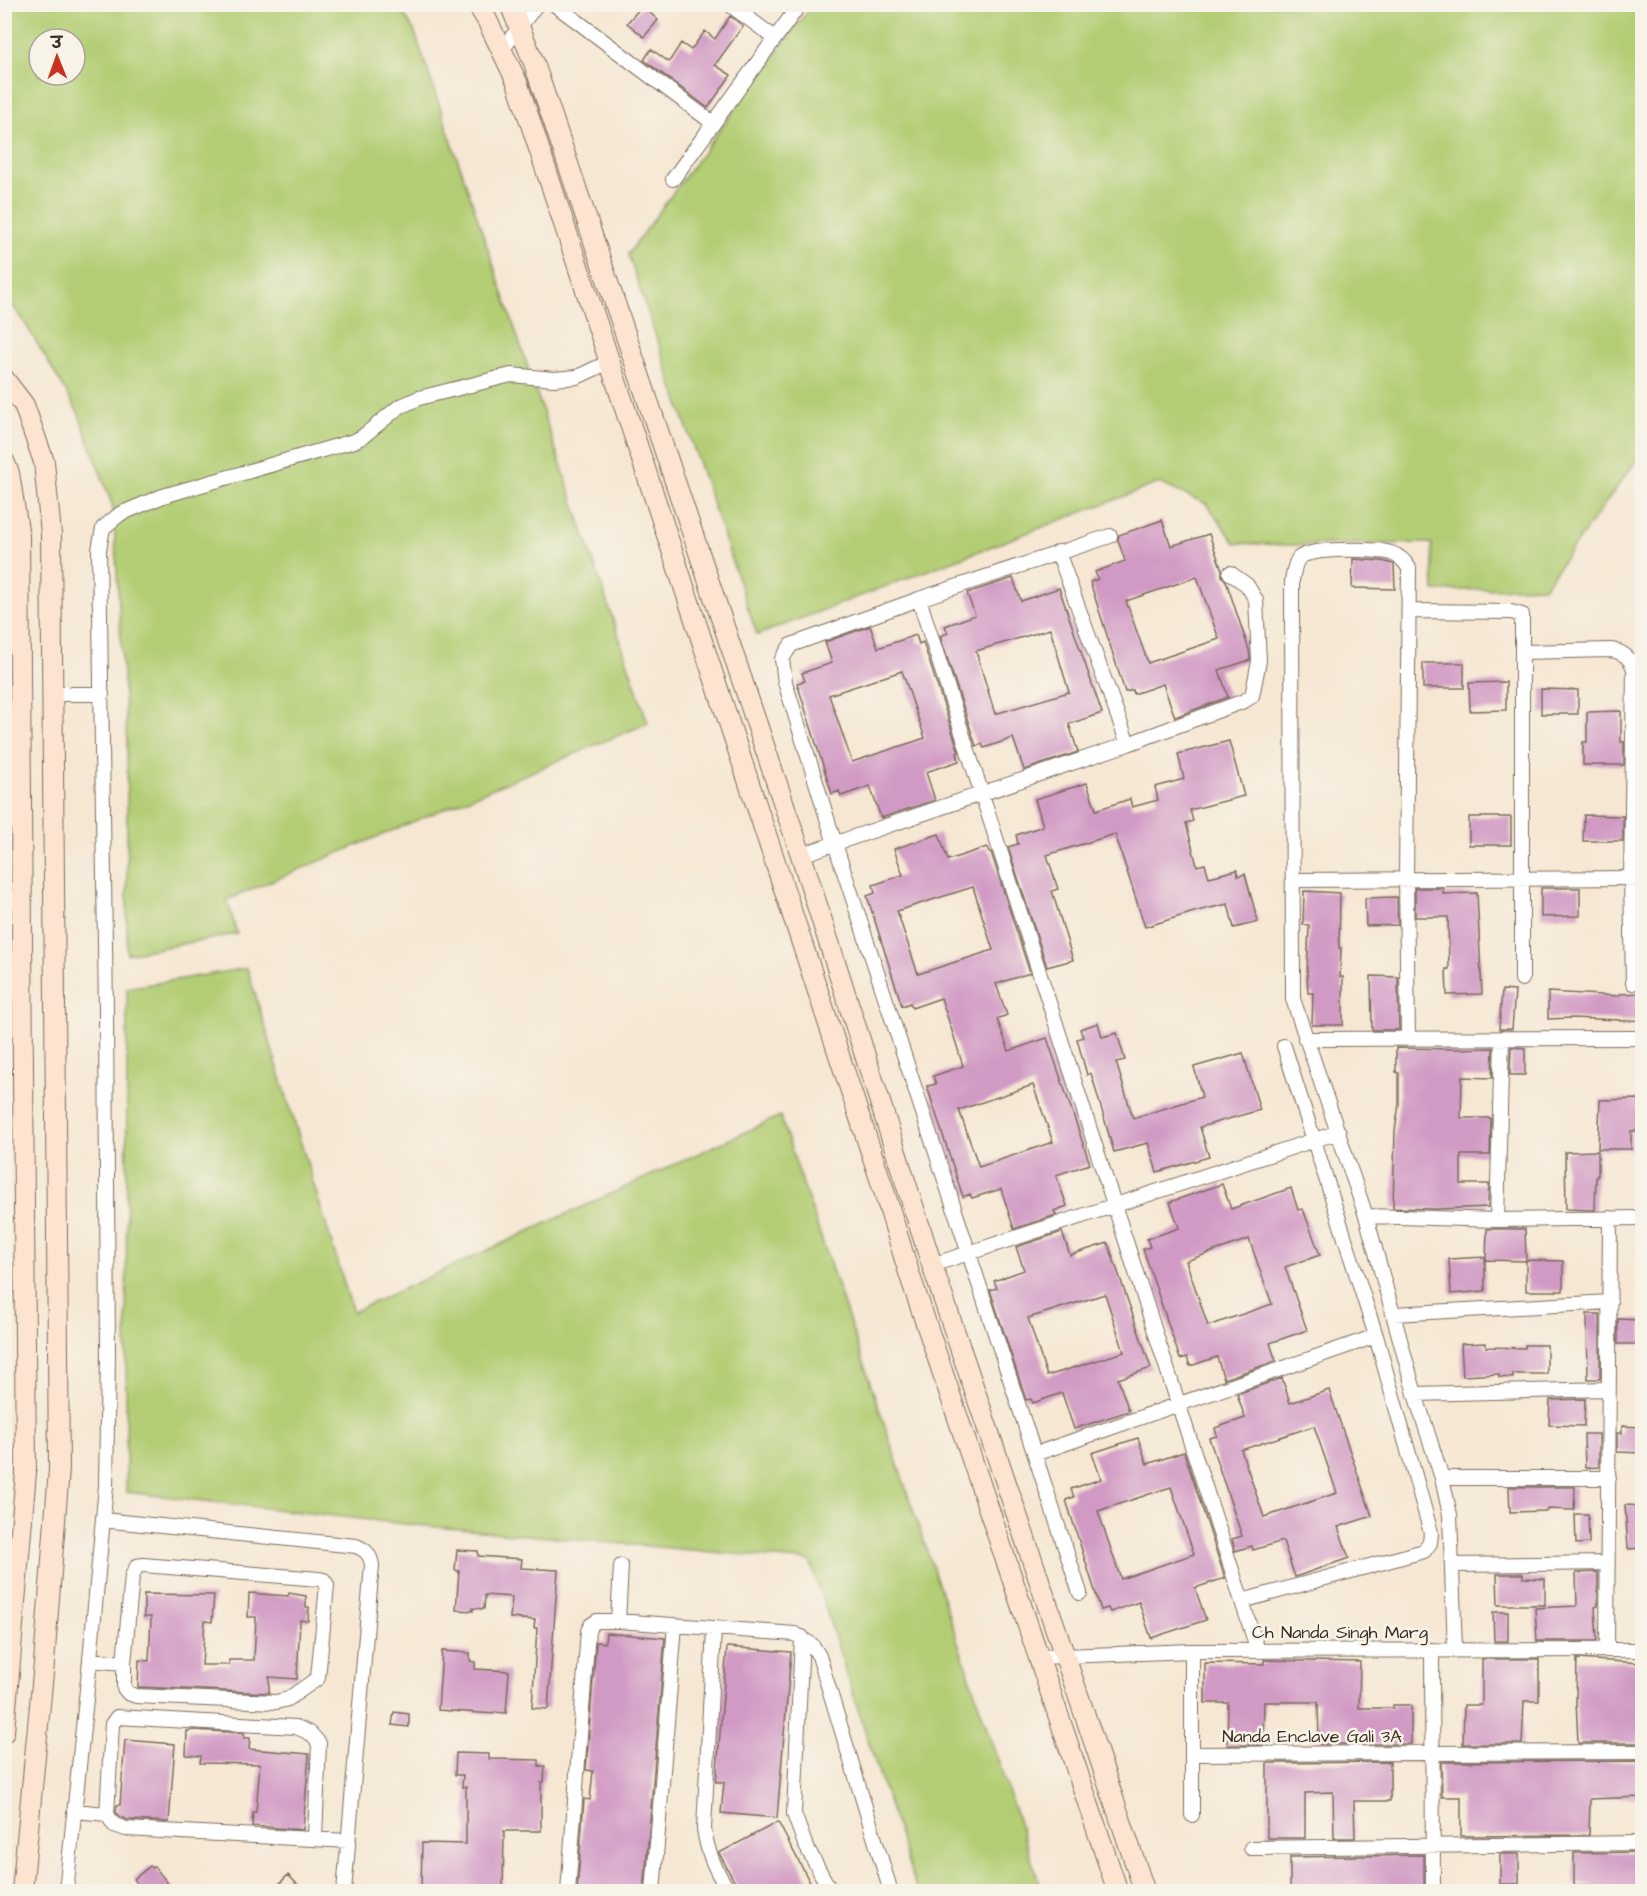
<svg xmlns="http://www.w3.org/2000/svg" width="1647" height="1896" viewBox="0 0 1647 1896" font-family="'Architects Daughter','Playpen Sans Deva',sans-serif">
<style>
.green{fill:#b2cd73;stroke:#767c48;stroke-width:1.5;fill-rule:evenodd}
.building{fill:#d19ac4;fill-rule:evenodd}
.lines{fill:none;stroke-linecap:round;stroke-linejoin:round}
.street-casing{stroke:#7c6c5d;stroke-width:16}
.secondary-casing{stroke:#7c6c5d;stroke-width:22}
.street{stroke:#fff;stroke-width:14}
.secondary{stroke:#fde4d1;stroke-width:20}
.labels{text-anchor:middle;stroke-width:5;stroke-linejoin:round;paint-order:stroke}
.street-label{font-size:18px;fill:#3b2a1e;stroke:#f7f3e8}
</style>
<rect width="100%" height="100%" fill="#f7f3e8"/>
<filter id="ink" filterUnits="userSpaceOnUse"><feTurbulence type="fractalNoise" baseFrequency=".0167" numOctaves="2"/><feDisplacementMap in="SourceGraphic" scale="12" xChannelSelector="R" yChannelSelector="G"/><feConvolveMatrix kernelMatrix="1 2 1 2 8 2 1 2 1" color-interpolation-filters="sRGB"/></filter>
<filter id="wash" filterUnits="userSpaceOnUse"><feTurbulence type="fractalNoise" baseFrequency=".008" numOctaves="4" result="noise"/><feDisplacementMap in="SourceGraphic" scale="24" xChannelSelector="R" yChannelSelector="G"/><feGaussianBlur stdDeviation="1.35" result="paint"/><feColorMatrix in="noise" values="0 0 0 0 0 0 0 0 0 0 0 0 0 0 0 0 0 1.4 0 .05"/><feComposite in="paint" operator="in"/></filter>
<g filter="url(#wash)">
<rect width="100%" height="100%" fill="#f6e7d3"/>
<path class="green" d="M5,5H398L414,30L648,723L227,900L237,934L127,954V742L113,507L78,412L22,318L5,296ZM39,39H75V75H39Z
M812,5H1642V453L1544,587L1434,591L1432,543L1290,545L1235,543L1207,504L1159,483L757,635L628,254Z
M247,968L353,1312L780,1116L1042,1891H917L810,1561L405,1524L126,1492L127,988Z"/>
<g id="blocks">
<path class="building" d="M642,6L658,20L644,37L627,23Z
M730,16L743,26L715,65L731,75L708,108L644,60L651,49L669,62L681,43L691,50L705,31L715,39Z
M1162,520L1171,546L1209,534L1222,570V576L1226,581L1249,650L1250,660L1219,670L1228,697L1175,717L1163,684L1134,694L1133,690L1125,692L1090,582L1098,579L1095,572L1125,561L1118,540L1119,535ZM1197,577L1219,639L1148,663L1126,601Z
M1353,559L1382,561L1394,564L1395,589L1352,588Z
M1013,578L1021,601L1059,588L1102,713L1069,724L1078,752L1024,770L1013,738L984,748L982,744L976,746L940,636L948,633L945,626L975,615L967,593ZM1050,629L1069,692L995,714L976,651Z
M870,626L878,648L916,635L919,644L923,642L959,752L957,753L959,761L926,772L935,800L881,818L870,786L841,796L839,791L832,794L797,683L805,681L802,673L832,663L825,642ZM902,671L925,738L852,762L829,695Z
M1423,663H1464V688H1423Z
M1506,682V710L1470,711L1469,683Z
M1541,689L1578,690V714H1541Z
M1621,711V742H1624V765H1583V742H1587V712Z
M1229,741L1244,796L1190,810L1193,821L1186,823L1197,866L1205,864L1209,877L1237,870L1238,876L1245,874L1258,922L1234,928L1228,904L1197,911L1145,927L1115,834L1047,855L1058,889L1052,891L1073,960L1047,967L1008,847L1018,844L1016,835L1043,826L1035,799L1087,783L1096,810L1130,799L1132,807L1158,800L1155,787L1184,779L1178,754Z
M1584,815L1623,816V841H1583Z
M1469,817H1511V845H1469Z
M939,834L948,860L987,847L989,852H991L1030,973L996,984L1007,1015L997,1019L1009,1051L1047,1038L1090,1164L1056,1175L1067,1206L1054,1211L1056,1215L1014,1229L1001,1189L972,1198L970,1194L963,1197L927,1086L936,1084L933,1076L963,1066L955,1040L941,998L912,1008L910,1003L902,1006L867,896L875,893L873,885L903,875L894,849ZM973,887L993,950L918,974L897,911ZM1033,1085L1053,1142L979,1167L959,1110Z
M1415,888H1443V894L1477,893L1482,994L1447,995L1446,969H1449L1448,917H1415Z
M1541,888H1580V916L1541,917Z
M1304,891L1340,893L1339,948H1341L1340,977H1343V1025H1312L1313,993H1308L1307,973L1309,925H1303Z
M1397,897L1398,925L1366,926L1365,898Z
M1371,976L1398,977L1399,1030H1372Z
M1502,990L1515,991L1512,1029H1499Z
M1548,992L1619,996V994L1642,993V1020L1620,1021V1020L1571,1018L1548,1019Z
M1098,1023L1102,1037L1117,1033L1125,1060L1116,1062L1133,1118L1202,1097L1194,1067L1243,1053L1260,1110L1200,1127L1209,1157L1157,1172L1148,1143L1114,1152L1091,1073L1087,1075L1077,1039L1083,1037L1080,1029Z
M1511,1047L1525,1048V1075H1510Z
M1396,1048L1457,1049L1493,1048L1492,1078L1462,1077L1461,1118H1491L1490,1155H1461V1184H1489L1488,1207L1438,1209L1393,1208L1395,1131L1399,1104V1073L1396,1072Z
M1642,1099V1131H1631V1149H1598L1600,1100Z
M1598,1151V1176H1596L1595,1210L1566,1209L1565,1152Z
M1222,1184L1231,1209L1291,1188L1298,1210L1303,1209L1320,1255L1285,1267L1307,1330L1270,1343L1276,1361L1224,1379L1217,1357L1190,1366L1187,1357L1180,1359L1143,1249L1150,1247L1147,1239L1179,1228L1170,1202ZM1249,1239L1272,1304L1208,1326L1186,1261Z
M1487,1229H1525L1526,1260L1563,1261V1291H1526V1261L1486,1260Z
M1062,1232L1070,1255L1108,1243L1151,1368L1118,1379L1129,1411L1074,1429L1062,1393L1033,1403L1031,1399L1026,1400L990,1290L997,1288L994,1281L1024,1270L1016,1247ZM1105,1294L1124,1352L1047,1376L1028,1318Z
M1485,1257V1291L1451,1294L1449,1259Z
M1587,1314H1600V1379H1588Z
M1618,1319L1642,1320V1344H1618Z
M1486,1343V1347L1525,1348V1345H1547V1374H1513V1378L1499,1377V1374L1463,1376L1461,1344Z
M1282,1378L1290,1403L1329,1390L1372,1516L1338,1527L1349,1558L1295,1577L1283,1541L1253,1550L1252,1546L1235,1551L1232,1539L1242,1536L1209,1438L1217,1436L1215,1428L1245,1418L1237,1394ZM1314,1426L1337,1493L1264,1517L1241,1450Z
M1585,1399L1584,1426L1549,1425L1550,1400Z
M1622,1426L1642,1427V1453L1617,1452V1433H1622Z
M1584,1434H1599V1467L1585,1468Z
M1138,1438L1147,1464L1184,1452L1225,1578L1195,1588L1206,1620L1151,1638L1139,1602L1110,1612L1108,1608L1101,1610L1066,1500L1074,1497L1071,1489L1101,1479L1092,1453ZM1171,1487L1194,1554L1121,1579L1098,1511Z
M1509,1487H1575L1574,1510L1548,1509V1511L1510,1512Z
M1625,1505L1642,1506V1548L1628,1549Z
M1575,1514H1588L1589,1543L1576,1544Z
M457,1550L478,1551V1556L522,1559L521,1568L558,1570L548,1709L532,1708L537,1628H534L535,1620L510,1618L512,1597L485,1595L484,1609L473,1608V1611L456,1610L459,1571L455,1570Z
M1598,1572V1606L1595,1607L1597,1641H1537L1535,1608L1577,1606L1576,1573Z
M1497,1574H1523V1578L1545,1579V1605H1498Z
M249,1593L288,1596L289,1593L306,1596V1607H309L308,1621L300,1620L297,1679L269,1677V1693L138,1687L139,1660L149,1661L151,1617H144V1594L214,1595L212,1622L205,1621L202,1665H229V1660H254L256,1617H248Z
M1493,1612H1508V1641H1494Z
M606,1633L665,1638L644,1892H577L584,1799L590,1800L593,1771L586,1770L596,1642L605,1643Z
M727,1647L791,1652L777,1818L721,1813L724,1782H716Z
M442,1651L470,1653V1661L475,1662V1669L509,1671L506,1713L494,1712V1714L438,1710Z
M1482,1659H1539V1701H1524L1522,1744H1463L1464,1705H1482Z
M1577,1659L1642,1663V1743H1578L1576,1701Z
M1264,1660L1360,1662L1359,1708H1393V1705H1411V1744H1319L1318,1702H1264L1263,1745H1227L1228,1703H1205V1663L1264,1664Z
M394,1712L409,1714V1727L392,1725Z
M194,1730L244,1733V1738H250L249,1749L309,1754L303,1830L252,1826L253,1812H256L260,1764L200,1763L201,1756L186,1755L187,1731Z
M125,1740L175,1744L169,1822L128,1820L120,1817L116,1812L117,1805H120Z
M456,1753L489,1754V1759L539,1760V1766H545L544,1782H541V1831H504L503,1892H421L422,1843L466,1844V1787H462L463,1775H455Z
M1642,1761V1797L1590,1799L1589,1835L1461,1836V1797H1442L1441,1762Z
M1390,1762V1801H1354L1355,1838H1334L1333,1792L1305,1793V1838H1267V1763Z
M778,1822L815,1892H740L719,1853Z
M1642,1852V1892H1594L1595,1885H1574V1853Z
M1500,1854H1519V1884H1500Z
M1424,1855V1886L1290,1892V1857Z
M150,1866L152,1868L154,1866L175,1892H143L134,1879Z
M288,1875L305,1892H271Z"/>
</g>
</g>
<g filter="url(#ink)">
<use href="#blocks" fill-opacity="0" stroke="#7c6c5d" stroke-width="1.5"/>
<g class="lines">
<g class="street-casing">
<path id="street" d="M554,4L713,123
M729,4L775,38
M502,50L537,4
M673,179L800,4
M1058,552L1128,744
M919,599L1258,1651
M1409,611L1511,612L1522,615V979
M1522,652L1611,650C1623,652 1630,657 1634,669L1631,878L1633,983
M52,694H102
M801,855L1128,744L1244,701L1252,696L1259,661L1256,600L1247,585L1230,573
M1293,880L1642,878
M1305,1039L1642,1038
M1408,1039L1406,879L1409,568C1404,561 1400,556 1391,553C1377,549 1309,547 1299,558C1294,564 1294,572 1292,580L1293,999L1366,1216L1415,1394L1442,1478L1450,1515L1455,1649
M1366,1216L1497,1220L1642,1218
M1497,1220L1502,1038
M932,1265L1339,1132
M1394,1314L1610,1302
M1415,1394L1609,1389
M1035,1454L1376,1336
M1442,1478H1609
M103,1520L356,1546C366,1550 370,1554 372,1565L344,1892
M1452,1565L1608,1563
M1080,1593L835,844L785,682L782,659L791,645L919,599L1110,536
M1242,1601L1424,1551L1430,1543L1431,1533L1376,1336L1284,1046
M618,1621L621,1566
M714,1628L704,1829C708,1855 715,1869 729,1892
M802,1637L794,1814L805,1844L831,1892
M1607,1649L1610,1218
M1432,1650L1433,1892
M1039,1657L1192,1651L1642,1650
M90,1660L124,1663V1688L128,1693L136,1696L276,1702L288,1699L318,1678L327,1585L324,1580L319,1579L143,1565L137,1566L132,1576L124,1663
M1192,1754L1642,1752
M74,1811L107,1814L114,1825L126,1829L349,1841
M107,1814L112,1724L117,1717L296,1727L310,1733L319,1743L315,1838
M1192,1815V1651
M1251,1848L1642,1843
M66,1892L90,1660L106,1486L108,1354L106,1009L99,550L103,528L120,514L163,496L354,441L362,437L399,407L419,398L511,375L554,379L577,377L609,362
M568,1892L588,1631L591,1625L597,1621H618L795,1634L812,1645L819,1656L891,1892
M653,1892L675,1625"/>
</g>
<g class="secondary-casing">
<path id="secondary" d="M477,4L487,20L517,82L884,1191L909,1273L1118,1892
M510,4L534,63L801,855L932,1265L1145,1892
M4,379L24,405L44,462L51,534L59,1469L44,1663L22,1892
M4,461L9,473L19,536L26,1472L4,1732"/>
</g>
<use href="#street" class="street"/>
<use href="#secondary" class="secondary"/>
</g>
</g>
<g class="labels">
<g class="street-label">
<text x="1340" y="1638">Ch Nanda Singh Marg</text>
<text x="1312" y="1742">Nanda Enclave Gali 3A</text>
</g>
</g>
<rect width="1647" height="1896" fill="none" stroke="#f7f3e8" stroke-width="24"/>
<g transform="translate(57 57) rotate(359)"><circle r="28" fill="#f7f3e8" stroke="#aca397" stroke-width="1.5"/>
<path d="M0-4.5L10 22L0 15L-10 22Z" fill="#c8321e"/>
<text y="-9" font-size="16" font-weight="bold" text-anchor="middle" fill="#3b2a1e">उ</text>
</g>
</svg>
